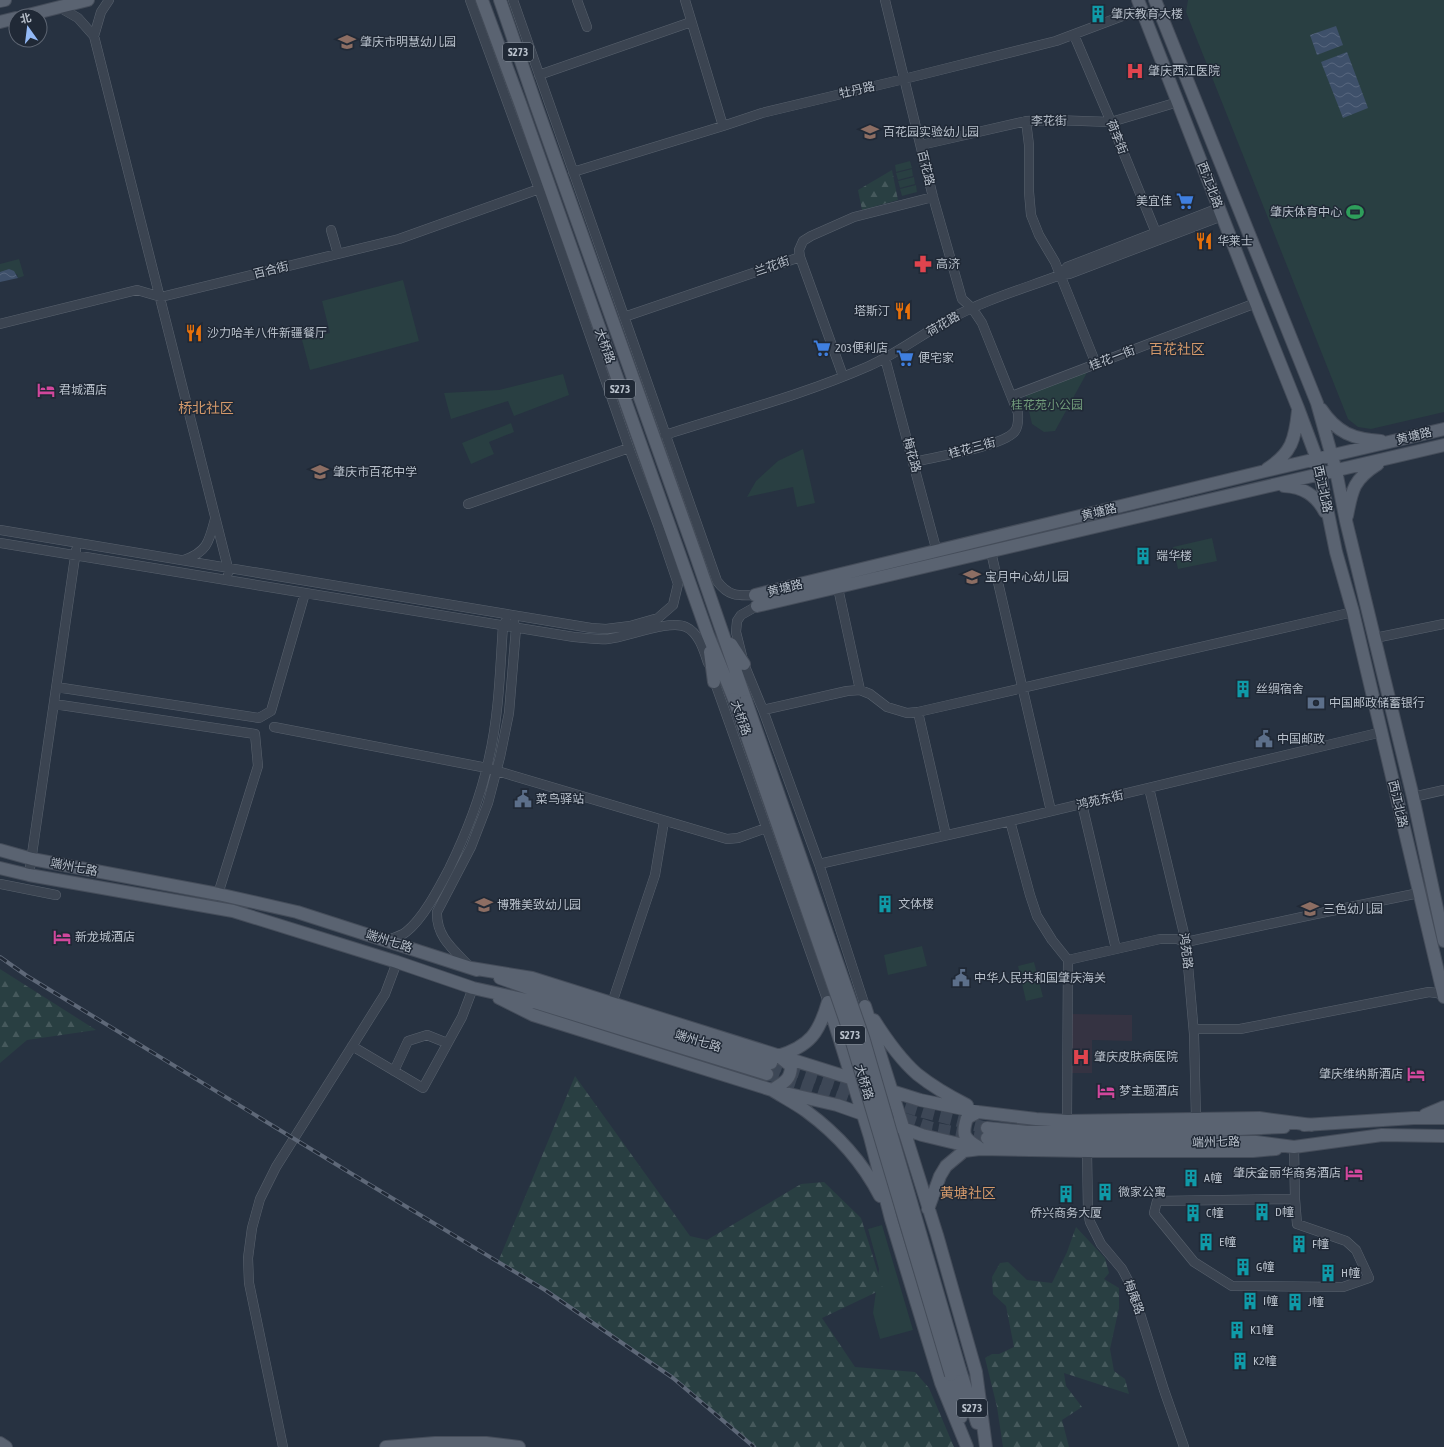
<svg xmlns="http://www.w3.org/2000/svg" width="1444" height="1447" viewBox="0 0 1444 1447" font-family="'Asap Condensed','Noto Sans SC',sans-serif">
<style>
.medical{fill:#353342}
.green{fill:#293f42}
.forest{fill:url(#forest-firs)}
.water{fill:url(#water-waves)}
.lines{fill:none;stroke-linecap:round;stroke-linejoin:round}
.major-tunnel{stroke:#3d4756;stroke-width:12;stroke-dasharray:12 6;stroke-linecap:butt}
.minor-casing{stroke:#59626e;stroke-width:10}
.major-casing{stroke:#454d5a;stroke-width:14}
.minor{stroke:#3b4451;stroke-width:9}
.major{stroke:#5a6371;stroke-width:12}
.rail-casing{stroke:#5e6878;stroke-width:4}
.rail{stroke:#202936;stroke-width:2.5;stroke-dasharray:8;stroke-linecap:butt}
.major-bridge-casing{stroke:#454d5a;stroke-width:14;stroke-linecap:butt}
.major-bridge{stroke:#5a6371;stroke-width:12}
.labels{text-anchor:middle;stroke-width:3;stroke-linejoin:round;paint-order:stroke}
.shield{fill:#202936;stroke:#8a939e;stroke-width:1}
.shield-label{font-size:11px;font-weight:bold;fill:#b8c0cb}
.poi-label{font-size:12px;fill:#b8c0cb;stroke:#202936;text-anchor:start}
.street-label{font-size:12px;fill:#b8c0cb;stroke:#202936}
.park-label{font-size:12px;fill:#709b7a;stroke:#202936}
.quarter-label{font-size:14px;fill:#d3996b;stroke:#202936}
</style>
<defs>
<pattern id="forest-firs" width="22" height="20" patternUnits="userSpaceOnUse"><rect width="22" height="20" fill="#293f42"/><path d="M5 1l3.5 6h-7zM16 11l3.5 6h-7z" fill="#46595c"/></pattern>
<pattern id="water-waves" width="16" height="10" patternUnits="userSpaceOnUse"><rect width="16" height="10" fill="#3e506a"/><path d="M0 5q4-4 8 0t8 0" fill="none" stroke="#58677e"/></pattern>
</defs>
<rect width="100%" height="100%" fill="#273241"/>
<path class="medical" d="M1072,1014L1132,1015V1041L1092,1040V1073H1071Z"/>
<path class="green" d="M1188,0H1444V412L1371,429L1358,427L1348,419L1186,12Z
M910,161L912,168L896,172L895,165Z
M912,169L913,176L898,180L896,173Z
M914,177L915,184L900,188L898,181Z
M916,185L917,192L902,196L900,189Z
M19,259L24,276L18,278L17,274L0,272V264Z
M403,280L419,341L310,370L302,340L330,333L322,301Z
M1089,369L1055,431L1044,432L1032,424L1025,394Z
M563,374L569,395L514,416L508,401L451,419L444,393L499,390Z
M511,423L514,432L489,442L494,454L471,464L462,443Z
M803,449L815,503L797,507L793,487L747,497L756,481L778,461Z
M1212,538L1217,561L1178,569L1173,547Z
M922,946L927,966L888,975L884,955Z
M1034,962L1043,997L1026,1001L1018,966Z
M882,1225L913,1330L880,1339L873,1313L879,1269L868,1229Z"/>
<path class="forest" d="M892,170L898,200L862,210L858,190Z
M0,969L96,1030L27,1040L0,1063Z
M575,1076L690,1236L707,1240L801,1184L824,1182L861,1218L883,1289L822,1318L855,1367L915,1372L929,1388L954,1447H754L673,1378L545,1290L498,1262Z
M1076,1227L1105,1258L1109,1273L1104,1279L1119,1288V1308L1110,1349L1114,1371L1125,1379L1129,1394L1064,1373L1066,1386L1082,1407L1062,1420L1069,1447H1003L997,1407L985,1358L992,1354H999L1014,1347L1006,1306L993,1294L992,1277L1000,1263L1008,1262L1027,1280L1052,1283L1067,1252Z"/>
<path class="water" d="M1336,26L1343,45L1317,55L1310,35Z
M1347,52L1368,108L1343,118L1321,62Z
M9,269L14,271L18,278L0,282V272Z"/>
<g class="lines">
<path class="major-tunnel" d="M771,1063L863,1093
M767,1074L932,1128L987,1138
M888,1101L923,1112L987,1128"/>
<g class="minor-casing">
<path id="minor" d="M513,0L717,581C728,596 737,596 755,595
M577,0L587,27
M685,0L723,126
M885,0L933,197L962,299L972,308L982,323L1018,413C1018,419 1019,426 1015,431C1005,446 934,457 914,462
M59,7L78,18L94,36L228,568V573
M1074,35L1111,122L1159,240
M94,36L101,12L109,0
M539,75L691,22
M1026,121L1029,145V192L1031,215L1039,235L1055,262L1096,364
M921,145L1026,121L1053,120L1111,122L1178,102
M573,172L723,126L762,113L904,79L1056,41L1141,9
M331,230L338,254
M1060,275L1067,267L1219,208
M624,317L800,257
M0,324L137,290L161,297L399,239L539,189
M885,358L937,552
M843,376L800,257L799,250L803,241L811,236L854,217L933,197
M1012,396L1256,303
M665,435C733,413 803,395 869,366C898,353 922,334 950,319C984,300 1023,289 1060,275L1069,274L1222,216
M468,504L629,448
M0,530L591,628L606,629L630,626L658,618L673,605L678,584L658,525L629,448L539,189L470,0
M0,543L574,637C585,638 597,640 608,639C627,637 670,619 686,627C699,633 704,651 708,663
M991,552L1051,811
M184,560C207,552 209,542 215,519
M838,588L860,690
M757,606L741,615L737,621L736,632L744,664L763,710L819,864L865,1006
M1375,638L1444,624
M713,677L828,1002
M56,687L259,718L271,711L305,593
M54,704L255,734L258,766L218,894
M763,710L847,691L860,690L870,694L887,707L907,713L918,712L1353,612
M918,712L946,835
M274,727L487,768L727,839L738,838L766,828
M1149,788L1186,942L1194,1034L1196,1118
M1413,797L1444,790
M1082,804L1116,949
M1010,821L1030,895L1037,916L1052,940L1068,960L1067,1121
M819,864L1010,821L1382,732
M29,875L76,550
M0,884L56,895
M387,940C393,938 401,936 406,932C423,919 439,888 449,869C466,834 481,797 489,758C499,715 500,670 503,625L506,621
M1068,960L1160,939H1177L1186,942L1316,914L1419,893
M470,967C454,950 436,937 437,912L471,847L488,803L500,757L509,713L516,628L514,623
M612,1003L655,875L664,821
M1194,1029H1240L1429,992L1443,994
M352,1046L423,1088L462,1017L473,988
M394,1071L408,1041L427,1035L447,1043
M1294,1147L1295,1199L1297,1224L1346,1241L1356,1250L1369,1278L1343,1287L1232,1286L1194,1262L1154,1213L1157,1201L1295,1199
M1087,1151L1088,1212L1090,1222L1101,1244L1122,1269L1132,1288L1164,1390L1184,1447
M283,1447L249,1283L248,1258L252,1228L260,1199L276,1167L385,994L397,962"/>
</g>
<g class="major-casing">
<path id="major" d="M482,0L520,103L708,635L734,699
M500,0L536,105L695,553L746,701
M1138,0L1256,303L1298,408L1317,459L1336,552L1353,612L1444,997
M1155,0L1317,403L1336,471L1346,521L1413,797L1444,941
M0,1L5,0
M24,16L88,0
M0,22L16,18
M1321,409C1337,433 1353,439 1381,441
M1267,469C1292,453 1295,439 1298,411
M1284,486C1303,487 1316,495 1325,512
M1347,516C1352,489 1354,479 1378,464
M755,595L1261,472L1444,429
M757,606L1444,445
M731,644L744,664
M710,652L714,682
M0,850L32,859L218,894L297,912L477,970
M0,868L29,875L233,911L397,962L473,988L531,1001L767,1074
M471,968L532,978L920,1100L978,1112L1036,1119L1067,1121L1259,1118L1312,1125
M500,978L531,989L771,1063
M499,998L533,1015L772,1090L837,1105L922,1135L980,1149
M828,1002L870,1137L891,1219L941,1383L967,1447
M865,1006L937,1235L976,1372L986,1447
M874,1020C886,1039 900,1059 917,1074C932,1086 949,1096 967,1105
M778,1056C810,1046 819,1033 828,1002
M780,1057L791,1066C791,1080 783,1083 772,1090C783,1097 795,1103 806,1111C836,1133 863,1163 880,1196
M1425,1115L1444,1107
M1304,1125L1414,1118H1444
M987,1128L1027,1132H1068L1193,1131L1284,1127
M987,1138L1035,1142L1090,1143L1256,1142L1294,1147L1382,1135L1444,1136
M978,1147C963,1138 962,1134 967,1118L978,1112
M928,1209L940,1176L946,1166L964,1151L980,1149L1087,1151H1253L1276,1149
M960,1370L977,1423
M951,1375L961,1417
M0,1443L6,1447
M386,1447L435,1443H486L519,1447"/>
</g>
<use href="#minor" class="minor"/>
<use href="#major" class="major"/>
<g class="rail-casing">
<path id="rail" d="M0,957L27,976L352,1174L545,1290L673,1378L754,1447"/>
</g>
<use href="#rail" class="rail"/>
<g class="major-bridge-casing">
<path id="major-bridge" d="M734,699L846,1022L951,1375
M746,701L863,1037L960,1370"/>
</g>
<use href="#major-bridge" class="major-bridge"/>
</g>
<defs>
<g id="building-bare" transform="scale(1.38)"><path d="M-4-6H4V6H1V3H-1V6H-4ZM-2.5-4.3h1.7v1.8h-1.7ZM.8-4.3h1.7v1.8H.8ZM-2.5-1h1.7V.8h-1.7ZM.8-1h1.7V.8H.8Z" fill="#0f9aa8" stroke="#202936" stroke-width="2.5" paint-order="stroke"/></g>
<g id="school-bare" transform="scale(1.38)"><path d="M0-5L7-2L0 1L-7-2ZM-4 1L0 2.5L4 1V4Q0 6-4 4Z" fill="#8d6e63" stroke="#202936" stroke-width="2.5" paint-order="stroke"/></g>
<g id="hospital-bare" transform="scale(1.38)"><path d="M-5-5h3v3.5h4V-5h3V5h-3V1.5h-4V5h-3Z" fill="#e0444e" stroke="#202936" stroke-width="2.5" paint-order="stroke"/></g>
<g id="supermarket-bare" transform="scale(1.38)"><path d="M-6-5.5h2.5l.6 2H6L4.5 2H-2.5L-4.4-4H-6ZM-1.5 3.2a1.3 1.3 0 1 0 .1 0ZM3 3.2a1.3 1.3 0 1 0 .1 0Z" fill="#3f7fe0" stroke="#202936" stroke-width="2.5" paint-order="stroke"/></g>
<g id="stadium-bare" transform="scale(1.38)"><path d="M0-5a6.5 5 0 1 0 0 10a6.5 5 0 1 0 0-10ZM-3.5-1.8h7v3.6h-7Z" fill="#2e9e5b" stroke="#202936" stroke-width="2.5" paint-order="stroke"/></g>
<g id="restaurant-bare" transform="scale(1.38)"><path d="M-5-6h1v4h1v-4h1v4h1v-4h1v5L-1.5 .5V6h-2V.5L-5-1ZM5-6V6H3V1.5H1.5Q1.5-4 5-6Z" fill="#e8710a" stroke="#202936" stroke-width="2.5" paint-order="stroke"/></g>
<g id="pharmacy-bare" transform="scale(1.38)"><path d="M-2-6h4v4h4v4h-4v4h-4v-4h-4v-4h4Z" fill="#e0444e" stroke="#202936" stroke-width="2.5" paint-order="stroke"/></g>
<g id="hotel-bare" transform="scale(1.38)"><path d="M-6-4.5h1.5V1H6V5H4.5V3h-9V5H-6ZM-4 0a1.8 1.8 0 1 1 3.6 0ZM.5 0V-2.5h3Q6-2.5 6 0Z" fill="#d1479c" stroke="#202936" stroke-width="2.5" paint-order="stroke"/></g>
<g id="bank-bare" transform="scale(1.38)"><path d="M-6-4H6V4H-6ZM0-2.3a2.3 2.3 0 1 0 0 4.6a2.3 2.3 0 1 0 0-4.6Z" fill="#5c6f8a" stroke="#202936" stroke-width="2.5" paint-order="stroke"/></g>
<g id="civic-bare" transform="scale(1.38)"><path d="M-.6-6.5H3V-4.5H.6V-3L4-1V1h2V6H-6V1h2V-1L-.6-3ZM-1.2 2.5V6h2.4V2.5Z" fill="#5c6f8a" stroke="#202936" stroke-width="2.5" paint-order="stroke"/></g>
</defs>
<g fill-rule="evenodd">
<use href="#building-bare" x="1098" y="14"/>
<use href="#school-bare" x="347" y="42"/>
<use href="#hospital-bare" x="1135" y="71"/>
<use href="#school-bare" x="870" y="132"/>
<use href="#supermarket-bare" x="1185" y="201"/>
<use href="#stadium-bare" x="1355" y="212"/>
<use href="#restaurant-bare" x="1204" y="241"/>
<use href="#pharmacy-bare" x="923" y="264"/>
<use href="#restaurant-bare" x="903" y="311"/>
<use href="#restaurant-bare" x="194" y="333"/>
<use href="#supermarket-bare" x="822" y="348"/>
<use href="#supermarket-bare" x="905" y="358"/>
<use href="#hotel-bare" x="46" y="390"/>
<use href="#school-bare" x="320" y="472"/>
<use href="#building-bare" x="1143" y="556"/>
<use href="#school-bare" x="972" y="577"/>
<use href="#building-bare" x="1243" y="689"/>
<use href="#bank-bare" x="1316" y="703"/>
<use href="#civic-bare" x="1264" y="739"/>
<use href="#civic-bare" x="523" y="799"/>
<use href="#building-bare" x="885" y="904"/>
<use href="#school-bare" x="484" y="905"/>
<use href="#school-bare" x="1310" y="909"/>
<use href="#hotel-bare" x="62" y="937"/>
<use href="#civic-bare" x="961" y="978"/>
<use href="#hospital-bare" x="1081" y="1057"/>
<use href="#hotel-bare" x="1416" y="1074"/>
<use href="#hotel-bare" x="1106" y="1091"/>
<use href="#hotel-bare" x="1354" y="1173"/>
<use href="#building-bare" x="1191" y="1178"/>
<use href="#building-bare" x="1105" y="1192"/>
<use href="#building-bare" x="1066" y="1194"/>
<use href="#building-bare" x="1262" y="1212"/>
<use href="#building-bare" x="1193" y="1213"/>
<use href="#building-bare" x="1206" y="1242"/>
<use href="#building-bare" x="1299" y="1244"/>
<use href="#building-bare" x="1243" y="1267"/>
<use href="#building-bare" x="1328" y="1273"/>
<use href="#building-bare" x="1250" y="1301"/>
<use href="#building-bare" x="1295" y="1302"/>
<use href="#building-bare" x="1237" y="1330"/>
<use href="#building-bare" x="1240" y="1361"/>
</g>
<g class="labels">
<g class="shield">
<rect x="503" y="43" width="30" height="18" rx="3"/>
<rect x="605" y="380" width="30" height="18" rx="3"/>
<rect x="835" y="1026" width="30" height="18" rx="3"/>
<rect x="957" y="1399" width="30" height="18" rx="3"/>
</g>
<g class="shield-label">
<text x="518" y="56">S273</text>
<text x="620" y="393">S273</text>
<text x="850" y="1039">S273</text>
<text x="972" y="1412">S273</text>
</g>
<g class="poi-label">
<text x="1111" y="18">肇庆教育大楼</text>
<text x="360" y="46">肇庆市明慧幼儿园</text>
<text x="1148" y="75">肇庆西江医院</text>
<text x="883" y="136">百花园实验幼儿园</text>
<text x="1172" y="205" text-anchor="end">美宜佳</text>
<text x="1342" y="216" text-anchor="end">肇庆体育中心</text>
<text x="1217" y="245">华莱士</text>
<text x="936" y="268">高济</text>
<text x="890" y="315" text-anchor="end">塔斯汀</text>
<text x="207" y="337">沙力哈羊八件新疆餐厅</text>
<text x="835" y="352">203便利店</text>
<text x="918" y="362">便宅家</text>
<text x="59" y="394">君城酒店</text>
<text x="333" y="476">肇庆市百花中学</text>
<text x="1156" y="560">端华楼</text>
<text x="985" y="581">宝月中心幼儿园</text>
<text x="1256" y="693">丝绸宿舍</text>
<text x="1329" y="707">中国邮政储蓄银行</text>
<text x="1277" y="743">中国邮政</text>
<text x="536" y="803">菜鸟驿站</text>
<text x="898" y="908">文体楼</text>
<text x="497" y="909">博雅美致幼儿园</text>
<text x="1323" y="913">三色幼儿园</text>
<text x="75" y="941">新龙城酒店</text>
<text x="974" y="982">中华人民共和国肇庆海关</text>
<text x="1094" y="1061">肇庆皮肤病医院</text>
<text x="1403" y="1078" text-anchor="end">肇庆维纳斯酒店</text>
<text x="1119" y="1095">梦主题酒店</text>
<text x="1341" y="1177" text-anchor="end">肇庆金丽华商务酒店</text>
<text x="1204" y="1182">A幢</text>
<text x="1118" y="1196">微家公寓</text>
<text x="1275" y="1216">D幢</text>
<text x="1066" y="1217" text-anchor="middle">侨兴商务大厦</text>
<text x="1206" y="1217">C幢</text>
<text x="1219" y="1246">E幢</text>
<text x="1312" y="1248">F幢</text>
<text x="1256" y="1271">G幢</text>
<text x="1341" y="1277">H幢</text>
<text x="1263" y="1305">I幢</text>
<text x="1308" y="1306">J幢</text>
<text x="1250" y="1334">K1幢</text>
<text x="1253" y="1365">K2幢</text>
</g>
<g class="street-label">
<text transform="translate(857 90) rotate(-13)" y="4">牡丹路</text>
<text transform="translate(1049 121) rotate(-1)" y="4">李花街</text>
<text transform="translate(1117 137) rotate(68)" y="4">荷李街</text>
<text transform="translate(926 168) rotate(76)" y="4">百花路</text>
<text transform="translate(1210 185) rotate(69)" y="4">西江北路</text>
<text transform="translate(772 266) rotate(-19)" y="4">兰花街</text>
<text transform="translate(271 270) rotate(-14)" y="4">百合街</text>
<text transform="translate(943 324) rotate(-30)" y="4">荷花路</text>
<text transform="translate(605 346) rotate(70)" y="4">大桥路</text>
<text transform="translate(1112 358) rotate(-21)" y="4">桂花一街</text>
<text transform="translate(1414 436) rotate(-14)" y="4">黄塘路</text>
<text transform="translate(972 448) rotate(-15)" y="4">桂花三街</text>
<text transform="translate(912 455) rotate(75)" y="4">梅花路</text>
<text transform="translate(1323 489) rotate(78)" y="4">西江北路</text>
<text transform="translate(1099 512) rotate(-14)" y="4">黄塘路</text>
<text transform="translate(785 588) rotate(-14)" y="4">黄塘路</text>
<text transform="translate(741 718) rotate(71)" y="4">大桥路</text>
<text transform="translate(1100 800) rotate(-13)" y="4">鸿苑东街</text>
<text transform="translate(1398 804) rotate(77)" y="4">西江北路</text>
<text transform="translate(74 867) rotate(11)" y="4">端州七路</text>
<text transform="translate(389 941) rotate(18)" y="4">端州七路</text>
<text transform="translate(1186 951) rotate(83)" y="4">鸿苑路</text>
<text transform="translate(698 1041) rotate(17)" y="4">端州七路</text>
<text transform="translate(864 1082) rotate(73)" y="4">大桥路</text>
<text transform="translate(1216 1142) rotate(-1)" y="4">端州七路</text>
<text transform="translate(1134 1297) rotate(70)" y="4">梅庵路</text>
</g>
<g class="park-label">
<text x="1047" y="409">桂花苑小公园</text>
</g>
<g class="quarter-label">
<text x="1177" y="354">百花社区</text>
<text x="206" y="413">桥北社区</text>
<text x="968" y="1198">黄塘社区</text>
</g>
</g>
<g transform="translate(28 28) rotate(346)"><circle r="19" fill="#202936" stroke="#5d6572"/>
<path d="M0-3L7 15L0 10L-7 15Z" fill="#93b9f6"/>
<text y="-6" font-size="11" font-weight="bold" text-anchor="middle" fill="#b8c0cb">北</text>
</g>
</svg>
